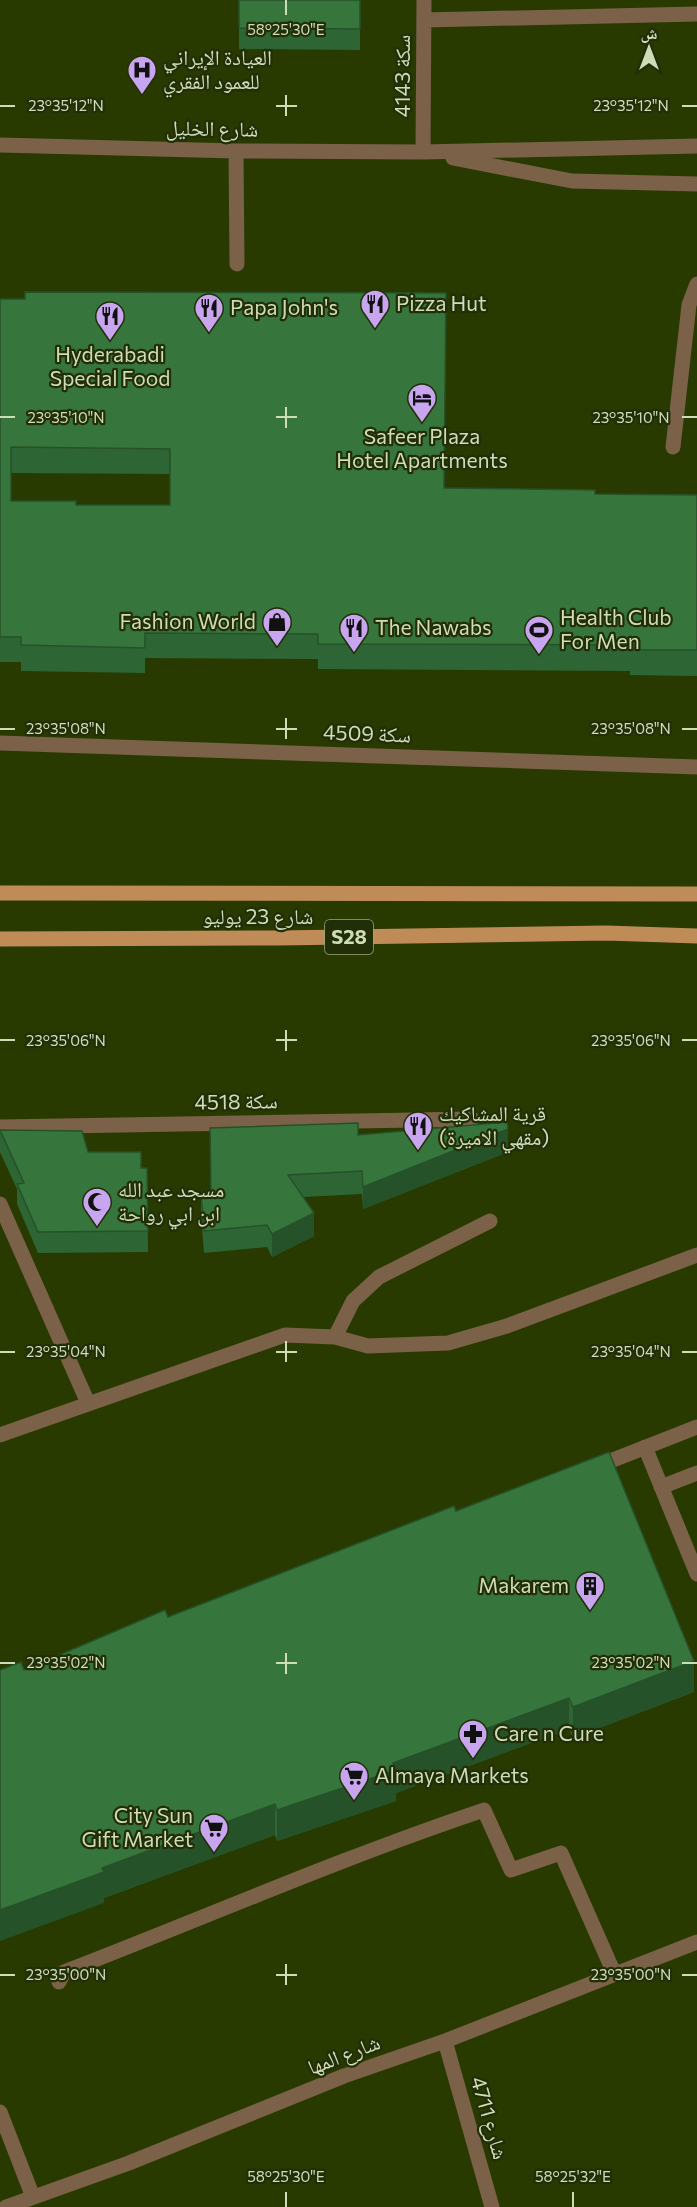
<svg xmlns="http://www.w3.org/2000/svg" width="697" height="2207" viewBox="0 0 697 2207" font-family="Commissioner,'Noto Naskh Arabic',sans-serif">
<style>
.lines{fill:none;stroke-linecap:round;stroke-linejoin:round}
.minor{stroke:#7a6148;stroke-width:15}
.major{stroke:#bf8c57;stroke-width:15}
.wall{fill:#2e6534;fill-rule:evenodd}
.shaded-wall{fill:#26522a}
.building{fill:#36753c;stroke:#26522a;stroke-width:1.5;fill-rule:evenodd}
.ticks{fill:none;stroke:#ceddb8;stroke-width:2}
.labels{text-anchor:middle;stroke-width:4.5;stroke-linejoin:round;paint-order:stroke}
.shield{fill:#222e07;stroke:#9aa883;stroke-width:1.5}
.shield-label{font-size:20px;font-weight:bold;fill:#ceddb8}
.poi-label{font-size:21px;fill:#ceddb8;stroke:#222e07;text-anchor:start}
.street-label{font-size:21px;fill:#ceddb8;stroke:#222e07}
.ticks-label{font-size:15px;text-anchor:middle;fill:#ceddb8;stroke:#222e07;stroke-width:4.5;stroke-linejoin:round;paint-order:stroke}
</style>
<rect width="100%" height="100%" fill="#293a00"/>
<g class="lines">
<path class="minor" d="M424,20L697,14
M0,145L236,151L423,152L697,146
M236,151L237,264
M423,152L424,0
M453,158L572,181L697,184
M673,447L689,305L697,284
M0,743L697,767
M0,1127L472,1119
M0,1204L88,1403
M335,1337L353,1301L379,1277L490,1221
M0,1435L285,1335L335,1337L368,1346L448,1343L507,1326L697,1255
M645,1447L697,1574
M595,1467L697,1427
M661,1487L697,1473
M59,1982L64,1972C204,1918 341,1858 484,1810L511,1870L561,1853L614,1973
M445,2041L492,2207
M0,2112L33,2197
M6,2207L129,2163L344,2076L445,2041L697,1942"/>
<path class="major" d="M0,893L697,894
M0,939L279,938L606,933L697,936"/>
</g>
<path class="wall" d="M239,0H360V50L239,49Z
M0,299L445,488L595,494L697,495V676L630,675V671L318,669V659L145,658V673L21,671V662H0ZM11,473L170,474V505H76L11,501Z
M0,1130L88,1152L141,1168H147L148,1252L38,1253L17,1204V1189L0,1152Z
M358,1135L508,1152L363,1209L362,1194L303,1197L314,1236L272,1257L267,1247L204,1253L201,1215V1192L211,1191Z
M456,1511L694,1692L573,1738L569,1729L396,1793V1801L277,1841L275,1835L104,1898V1903L24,1670Z"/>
<path class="shaded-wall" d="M508,1129V1152L363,1209V1187Z
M314,1213V1236L272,1257V1234Z
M694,1661V1692L573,1738V1707Z
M569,1698V1729L396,1793V1801L277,1841V1810L393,1763Z
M275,1804V1835L104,1898V1903L0,1941V1910L102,1868Z"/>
<path class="building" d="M239,0H360V29L239,28Z
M25,292L446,293L444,488L595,490V494L697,495V650H630V645L318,644V634L145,633V648L21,645V637H0V299H25ZM11,447L170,449V505H76V501H11Z
M507,1122L508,1129L363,1187L362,1171L288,1175L314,1213L272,1234L267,1225L204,1231L201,1192L211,1191L210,1128L358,1123V1135Z
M0,1130L82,1131L88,1152H141V1168H147L148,1231L38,1232L17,1184L24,1183Z
M609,1452L694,1661L573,1707L569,1698L393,1763L396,1770L277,1810L275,1804L102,1868L104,1872L0,1910V1670L21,1662L24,1670L165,1610L168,1617L454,1506L456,1511Z"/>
<path class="ticks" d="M286,0V15M286,95V116M0,106H15M276,106H297M682,106H697M286,407V428M0,417H15M276,417H297M682,417H697M286,718V739M0,729H15M276,729H297M682,729H697M286,1030V1051M0,1040H15M276,1040H297M682,1040H697M286,1341V1362M0,1352H15M276,1352H297M682,1352H697M286,1653V1674M0,1663H15M276,1663H297M682,1663H697M286,1964V1985M0,1975H15M276,1975H297M682,1975H697M286,2192V2207M573,2192V2207"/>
<defs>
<g id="hospital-pin" transform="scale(1.5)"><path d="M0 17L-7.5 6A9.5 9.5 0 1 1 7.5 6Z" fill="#c8a6ef" stroke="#222e07"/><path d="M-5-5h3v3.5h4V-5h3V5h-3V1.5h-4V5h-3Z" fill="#111"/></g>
<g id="restaurant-pin" transform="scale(1.5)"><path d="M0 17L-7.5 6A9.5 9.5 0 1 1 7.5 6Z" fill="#c8a6ef" stroke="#222e07"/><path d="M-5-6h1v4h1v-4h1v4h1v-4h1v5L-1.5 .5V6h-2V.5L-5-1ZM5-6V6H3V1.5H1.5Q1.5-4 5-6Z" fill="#111"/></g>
<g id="hotel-pin" transform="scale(1.5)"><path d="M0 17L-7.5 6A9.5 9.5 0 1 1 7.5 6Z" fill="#c8a6ef" stroke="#222e07"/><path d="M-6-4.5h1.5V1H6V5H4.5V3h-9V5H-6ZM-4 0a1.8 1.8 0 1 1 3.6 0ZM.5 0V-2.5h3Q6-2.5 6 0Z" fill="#111"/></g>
<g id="shop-pin" transform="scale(1.5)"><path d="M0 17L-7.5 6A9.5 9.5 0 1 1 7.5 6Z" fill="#c8a6ef" stroke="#222e07"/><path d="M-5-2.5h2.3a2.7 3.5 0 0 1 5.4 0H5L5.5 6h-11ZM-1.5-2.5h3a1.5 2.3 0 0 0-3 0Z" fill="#111"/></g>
<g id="stadium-pin" transform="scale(1.5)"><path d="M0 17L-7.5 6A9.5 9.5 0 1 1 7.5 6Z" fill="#c8a6ef" stroke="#222e07"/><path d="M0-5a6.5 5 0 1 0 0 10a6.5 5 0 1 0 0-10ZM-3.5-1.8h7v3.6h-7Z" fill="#111"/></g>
<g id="mosque-pin" transform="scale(1.5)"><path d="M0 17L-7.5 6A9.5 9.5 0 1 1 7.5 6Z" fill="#c8a6ef" stroke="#222e07"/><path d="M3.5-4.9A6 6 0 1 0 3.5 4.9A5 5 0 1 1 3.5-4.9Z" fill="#111"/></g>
<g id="building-pin" transform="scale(1.5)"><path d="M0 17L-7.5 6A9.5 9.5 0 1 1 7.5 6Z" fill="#c8a6ef" stroke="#222e07"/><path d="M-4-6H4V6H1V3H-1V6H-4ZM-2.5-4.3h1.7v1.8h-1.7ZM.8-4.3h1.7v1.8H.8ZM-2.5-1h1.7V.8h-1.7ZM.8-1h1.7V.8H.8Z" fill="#111"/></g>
<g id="pharmacy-pin" transform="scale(1.5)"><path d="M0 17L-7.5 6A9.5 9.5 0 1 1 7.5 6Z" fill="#c8a6ef" stroke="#222e07"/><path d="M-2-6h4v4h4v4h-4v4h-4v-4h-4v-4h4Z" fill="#111"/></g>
<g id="supermarket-pin" transform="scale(1.5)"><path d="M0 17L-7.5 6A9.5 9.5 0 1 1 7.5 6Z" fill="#c8a6ef" stroke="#222e07"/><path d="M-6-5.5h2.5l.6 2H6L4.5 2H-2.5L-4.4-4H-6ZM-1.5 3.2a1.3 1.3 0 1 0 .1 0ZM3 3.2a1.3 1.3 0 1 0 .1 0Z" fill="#111"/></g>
</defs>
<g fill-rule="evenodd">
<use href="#hospital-pin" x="142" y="70"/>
<use href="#restaurant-pin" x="375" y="304"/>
<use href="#restaurant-pin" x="209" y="308"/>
<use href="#restaurant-pin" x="110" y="316"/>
<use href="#hotel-pin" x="422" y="398"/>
<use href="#shop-pin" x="277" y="622"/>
<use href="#restaurant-pin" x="354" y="628"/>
<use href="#stadium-pin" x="539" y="630"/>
<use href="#restaurant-pin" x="418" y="1126"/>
<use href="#mosque-pin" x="97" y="1202"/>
<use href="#building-pin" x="590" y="1586"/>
<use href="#pharmacy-pin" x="473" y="1734"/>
<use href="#supermarket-pin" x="354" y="1776"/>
<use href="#supermarket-pin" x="214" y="1828"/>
</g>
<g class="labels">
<rect class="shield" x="325" y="920" width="48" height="34" rx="4.5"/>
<g class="shield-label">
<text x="349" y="944">S28</text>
</g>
<g class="poi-label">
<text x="163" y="65">العيادة الإيراني<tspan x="163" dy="24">للعمود الفقري</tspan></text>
<text x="396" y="311">Pizza Hut</text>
<text x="230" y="315">Papa John's</text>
<text x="110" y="362" text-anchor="middle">Hyderabadi<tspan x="110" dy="24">Special Food</tspan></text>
<text x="422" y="444" text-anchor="middle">Safeer Plaza<tspan x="422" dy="24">Hotel Apartments</tspan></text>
<text x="560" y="625">Health Club<tspan x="560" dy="24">For Men</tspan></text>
<text x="256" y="629" text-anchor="end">Fashion World</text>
<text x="375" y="635">The Nawabs</text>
<text x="439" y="1121">قرية المشاكيك<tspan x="439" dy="24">(مقهي الاميرة)</tspan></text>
<text x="118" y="1197">مسجد عبد الله<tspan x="118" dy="24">ابن ابي رواحة</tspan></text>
<text x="569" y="1593" text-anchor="end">Makarem</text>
<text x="494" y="1741">Care n Cure</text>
<text x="375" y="1783">Almaya Markets</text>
<text x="193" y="1823" text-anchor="end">City Sun<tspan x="193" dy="24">Gift Market</tspan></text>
</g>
<g class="street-label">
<text transform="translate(403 76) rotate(-90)" y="7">سكة 4143</text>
<text transform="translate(212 129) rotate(1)" y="7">شارع الخليل</text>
<text transform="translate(367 734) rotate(2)" y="7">سكة 4509</text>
<text x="258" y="924">شارع 23 يوليو</text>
<text transform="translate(236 1102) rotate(-1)" y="7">سكة 4518</text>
<text transform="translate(344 2055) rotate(-21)" y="7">شارع المها</text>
<text transform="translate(489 2118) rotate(74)" y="7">4711 شارع</text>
</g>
</g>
<g class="ticks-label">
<text x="286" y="35">58°25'30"E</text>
<text x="66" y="111">23°35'12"N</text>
<text x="631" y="111">23°35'12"N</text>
<text x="66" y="423">23°35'10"N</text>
<text x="631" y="423">23°35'10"N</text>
<text x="66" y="734">23°35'08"N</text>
<text x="631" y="734">23°35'08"N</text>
<text x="66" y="1046">23°35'06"N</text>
<text x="631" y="1046">23°35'06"N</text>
<text x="66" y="1357">23°35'04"N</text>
<text x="631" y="1357">23°35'04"N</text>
<text x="66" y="1668">23°35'02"N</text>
<text x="631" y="1668">23°35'02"N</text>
<text x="66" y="1980">23°35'00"N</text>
<text x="631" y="1980">23°35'00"N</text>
<text x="286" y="2182">58°25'30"E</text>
<text x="573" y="2182">58°25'32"E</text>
</g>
<g transform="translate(649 48)" stroke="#222e07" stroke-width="4.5" paint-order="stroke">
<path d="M0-4.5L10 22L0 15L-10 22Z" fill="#ceddb8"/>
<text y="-9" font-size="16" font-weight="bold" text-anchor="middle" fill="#ceddb8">ش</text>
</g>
</svg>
